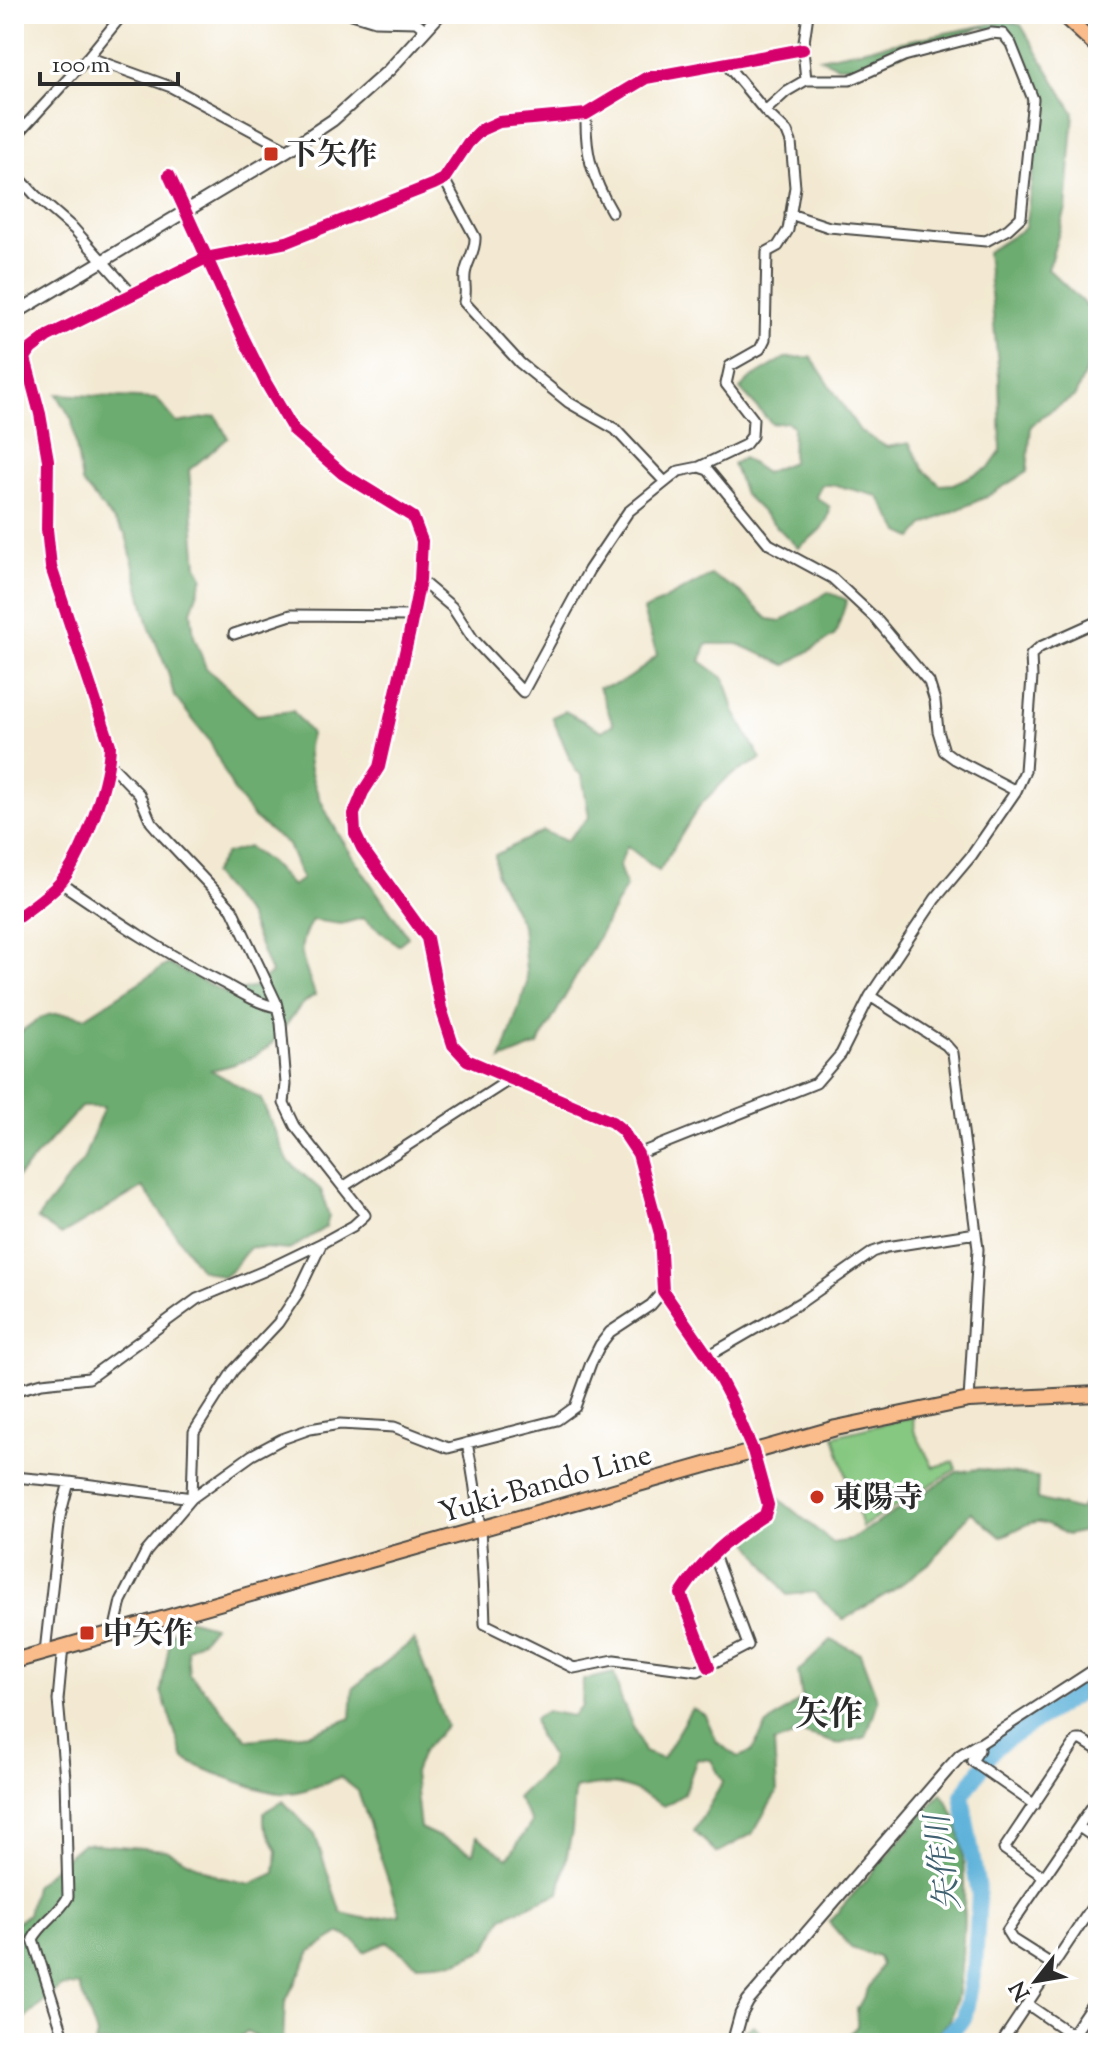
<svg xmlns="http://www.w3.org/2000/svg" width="1112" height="2057" viewBox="0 0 1112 2057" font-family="'Sorts Mill Goudy','Noto Serif JP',serif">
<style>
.green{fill:#86c881;stroke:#587a56;stroke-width:2}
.forest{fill:#6cac6f;stroke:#4c6c4d;stroke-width:2}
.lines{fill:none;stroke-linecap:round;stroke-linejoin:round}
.river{stroke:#5eb2da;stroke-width:16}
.minor-casing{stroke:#494844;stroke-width:13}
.tertiary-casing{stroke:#494844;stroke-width:15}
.primary-casing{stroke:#494844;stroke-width:18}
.minor{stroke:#fff;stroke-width:9}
.tertiary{stroke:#fff;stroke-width:11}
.primary{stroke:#f9bc8a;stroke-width:14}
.cycleway-casing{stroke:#fff;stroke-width:17}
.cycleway{stroke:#d6006c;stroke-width:12}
.poi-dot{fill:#c8321e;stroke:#fff;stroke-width:3}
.labels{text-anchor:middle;stroke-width:7;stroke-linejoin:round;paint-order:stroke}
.poi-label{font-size:30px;font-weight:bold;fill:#2b2b2b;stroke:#fff;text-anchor:start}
.street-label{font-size:30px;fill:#2b2b2b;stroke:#fff}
.water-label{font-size:32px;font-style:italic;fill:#3f6171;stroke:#fff}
.quarter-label{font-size:34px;font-weight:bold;fill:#2b2b2b;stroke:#fff}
</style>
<rect width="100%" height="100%" fill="#fff"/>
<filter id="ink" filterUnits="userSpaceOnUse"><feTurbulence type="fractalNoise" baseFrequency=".0125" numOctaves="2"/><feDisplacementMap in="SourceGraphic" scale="16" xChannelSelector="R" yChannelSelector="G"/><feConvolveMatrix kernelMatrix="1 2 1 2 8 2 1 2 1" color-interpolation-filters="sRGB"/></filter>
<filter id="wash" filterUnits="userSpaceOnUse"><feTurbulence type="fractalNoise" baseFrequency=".006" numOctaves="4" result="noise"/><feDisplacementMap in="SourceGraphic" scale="32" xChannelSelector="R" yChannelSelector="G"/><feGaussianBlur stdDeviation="1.8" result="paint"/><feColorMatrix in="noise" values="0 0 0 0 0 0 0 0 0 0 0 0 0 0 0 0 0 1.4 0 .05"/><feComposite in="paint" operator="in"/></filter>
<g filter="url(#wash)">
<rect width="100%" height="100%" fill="#f3e9d2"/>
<path class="green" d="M913,1417L914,1430L933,1467L954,1462L956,1469L862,1527L834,1436Z"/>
<path class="forest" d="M1006,21L1021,25L1074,113L1066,209L1048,269L1098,317V343L1075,396L1041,417L1031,426L1027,472L986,497L925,524L913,538L900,532L878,496L835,485H821L816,497L830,507C829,527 813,536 798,548L744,494L733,464L743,458L765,473L792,462L793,426L787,422L772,424L740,389L750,379L785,358L811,357L860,431L887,447L909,443L923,469L940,485L953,484L989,468L1001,451L999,376L987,252L1025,228L1042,108L1017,42L983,27L862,67L837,66L820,58Z
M57,394L157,399L177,423L216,416L228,438L189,470L197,566L203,577L191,611L194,636L206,668L257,715L293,711L311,734C290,786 380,893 408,937L398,945L363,918L341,924L312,920C292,953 305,961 315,995C296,1005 288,1026 273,1042C258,1058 231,1066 211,1070L261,1099L288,1161L321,1190L329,1216L326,1227L289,1250L251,1247C240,1256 236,1270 223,1277L200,1269L143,1187L61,1235L37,1219L83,1160L104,1107H81L14,1181V1037C45,1014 47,1009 85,1017L168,964L228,994L255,987L271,973L248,916L212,874L225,854L248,847L270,863L292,886L302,879L288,845L254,818L234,791L209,740L174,696L168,672L149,626L126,535L82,483L72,420Z
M711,575L739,591L768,619L781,621L828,592L847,600L835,635L786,665L738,644H707L700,661L725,679L735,713L761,759L728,777L700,805L659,871L627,846L619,866L626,887L538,1045L501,1060L527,983L522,925L496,875L495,855L543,831L566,841L589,817L582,775L575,770L552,717L565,711L602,731L613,724L599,687C625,686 639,671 657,655L643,611Z
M978,1469L1038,1477L1037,1499L1079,1510L1093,1490L1098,1491V1528L1067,1535C1033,1514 1036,1521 1001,1537L971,1512L931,1562L895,1589L843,1620L814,1592L787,1595L747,1539L779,1511L773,1494L833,1543L850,1540L957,1472Z
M184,1618L213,1626L203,1639L187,1649L189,1674C211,1694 227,1718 248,1740L311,1733L351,1718L353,1688L414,1640L446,1725L422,1752L414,1773L420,1828L473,1853L477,1836L508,1858L532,1822L517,1798L549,1767L551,1756L538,1735L534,1719L546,1711L572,1716L582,1706L583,1680L614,1673L621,1699L644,1752L662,1759L692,1708L705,1715L717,1742L738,1757L751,1752L766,1726L802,1698L798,1672L831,1640L860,1653L878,1701L866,1737L839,1744L802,1733L774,1743L777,1792L752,1834L717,1853L694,1831L723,1782L711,1760L697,1759L684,1794L664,1806C626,1785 619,1779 575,1789L572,1831L559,1893L503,1917L486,1949L457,1962L417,1964L387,1942L364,1952L356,1942L341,1933L311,1951L285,2002L283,2040L267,2042L247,2031L233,2043H95L97,2035L79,1985L61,1987L14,2028V1925L28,1914L34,1886L83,1843L166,1850L219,1877L251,1884L275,1873L277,1851L264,1824V1812L283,1801L315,1835L341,1913L368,1919L400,1915L358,1791L340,1777C322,1784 299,1795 279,1793C256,1790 204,1770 184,1759L161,1691L171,1634Z
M941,1793C951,1806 958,1821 961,1838C967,1870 965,1989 951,2017C947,2026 933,2036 925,2043H842L857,2026V2009L881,1965L878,1957L851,1948L829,1922Z
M754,2025L769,2043H743L745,2030Z"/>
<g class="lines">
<path class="river" d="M938,2043L964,2019L975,1965L979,1895L962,1796L996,1747L1098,1681"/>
</g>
</g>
<g filter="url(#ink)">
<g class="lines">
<g class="minor-casing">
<path id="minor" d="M352,14L375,21L416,22L426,30
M88,57L171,87L288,150
M765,111L787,91L806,80L803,49L808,14
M586,114C585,153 592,178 612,212
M14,138L88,57L123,14
M14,172L36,196L74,229L132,294
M169,175L243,337L266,383L294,431L343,474L413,517L422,541L420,580L409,635L379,767L363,792L354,814L355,833L362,848L427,938L441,1008L453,1045L467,1060L612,1122L622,1130L638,1154L660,1234L663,1291L708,1356L731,1400L753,1451L768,1505L765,1515C729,1538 705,1557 681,1594L709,1667
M444,179L475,237C476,252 466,262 465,275C464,285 467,292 464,302L520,363L568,402L615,429L664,481
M790,214L829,227L986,241L1008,229L1021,217L1033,99L1011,44L1003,34L991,33L904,56L850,80H806
M699,467L708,470L769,544L832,578L876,619L929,682L935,701L938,731L944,751L955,759L1016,791
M420,580L452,607L473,639L523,692L589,570L628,512L679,471L699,467L745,445L752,436L753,419L726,384L730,366L760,349L765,339L767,252L778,246L788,230L795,187L791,142L787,132L765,111L726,64
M234,634L291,615L412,616
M61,883C114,919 167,955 225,984C241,993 257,1003 276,1007
M14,920C29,909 45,898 58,885C84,858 109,781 110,745L51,567L47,529L48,460L40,414L25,358L31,349L48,336L206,258L287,242L434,184L444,179L468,143L481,130L499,122L586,114L646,78L803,49
M870,996L946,1045L953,1053L978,1249L969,1400
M638,1154L816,1083L841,1054L870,996L935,899L972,855L1016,791L1025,771L1032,677L1031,655L1040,647L1098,621
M343,1187L509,1080
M708,1356L803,1301L873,1252L887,1247L976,1233
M14,1391L42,1383L89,1378L197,1299L264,1271L322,1243L353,1226L365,1215L295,1126L284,1103L286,1084L281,1023L276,1002L232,909L164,837L151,822L139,794L110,764
M467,1443C480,1504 483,1563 485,1624L574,1668L614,1660L698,1671L748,1645L713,1552
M14,1477L69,1482L192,1498
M192,1498L194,1432L233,1371L278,1323L298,1293L322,1243
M114,1632L121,1601L146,1552L192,1498L252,1455L282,1439L310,1429L340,1424L394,1427L448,1448L557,1420L575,1407L591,1363L600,1345L610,1332L651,1305L663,1291
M63,1646L58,1700L65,1778L68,1897C59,1914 42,1922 33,1939L66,2043
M45,1652L60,1516L69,1482
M1035,1805L972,1761L979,1750L978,1745L1098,1667
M1079,1827L1098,1840
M1044,1877L1004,1849L1077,1740H1082L1098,1750
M1053,1965L1012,1939L1007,1931L1098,1798
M1027,2004L1084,2043
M1001,2043L1098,1898"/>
</g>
<g class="tertiary-casing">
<path id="tertiary" d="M14,314L288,150L333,120L389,70L440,14
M733,2043L741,2014L748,2001L948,1769L960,1756L978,1745
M1067,2043L1098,1997"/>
</g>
<g class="primary-casing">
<path id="primary" d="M1062,14L1098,47
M14,1661L836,1428L969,1400L1098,1394"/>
</g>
<use href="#minor" class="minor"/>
<use href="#tertiary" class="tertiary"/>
<use href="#primary" class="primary"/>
<g class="cycleway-casing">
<path id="cycleway" d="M169,175L243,337L266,383L294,431L343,474L413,517L422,541L420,580L409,635L379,767L363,792L354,814L355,833L362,848L427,938L441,1008L453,1045L467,1060L612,1122L622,1130L638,1154L660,1234L663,1291L708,1356L731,1400L753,1451L768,1505L765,1515C729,1538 705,1557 681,1594L709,1667
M14,920C29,909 45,898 58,885C84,858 109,781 110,745L51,567L47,529L48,460L40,414L25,358L31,349L48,336L206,258L287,242L434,184L444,179L468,143L481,130L499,122L586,114L646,78L803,49"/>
</g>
<use href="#cycleway" class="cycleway"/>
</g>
</g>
<g class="poi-dot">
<rect x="263" y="146" width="16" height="16" rx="4"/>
<circle cx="817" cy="1497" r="8"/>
<rect x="79" y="1625" width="16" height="16" rx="4"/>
</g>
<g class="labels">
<g class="poi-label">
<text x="287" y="164">下矢作</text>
<text x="833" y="1507">東陽寺</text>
<text x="103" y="1643">中矢作</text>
</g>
<g class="street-label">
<text transform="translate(545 1483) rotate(-16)" y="10">Yuki-Bando Line</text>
</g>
<g class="water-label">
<text transform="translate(942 1863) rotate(-97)" y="11">矢作川</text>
</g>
<g class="quarter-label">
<text x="829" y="1725">矢作</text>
</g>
</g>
<rect width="1112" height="2057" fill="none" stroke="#fff" stroke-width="48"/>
<g transform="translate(1036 1981) rotate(239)" stroke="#ffffff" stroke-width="6" paint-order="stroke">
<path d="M0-6L14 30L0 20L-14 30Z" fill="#2b2b2b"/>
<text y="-12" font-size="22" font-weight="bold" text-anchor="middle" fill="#2b2b2b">N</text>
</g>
<path d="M40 72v12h138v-12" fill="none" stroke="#2b2b2b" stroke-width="4"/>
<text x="52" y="72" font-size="24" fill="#2b2b2b" stroke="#ffffff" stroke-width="6" paint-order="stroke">100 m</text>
</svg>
